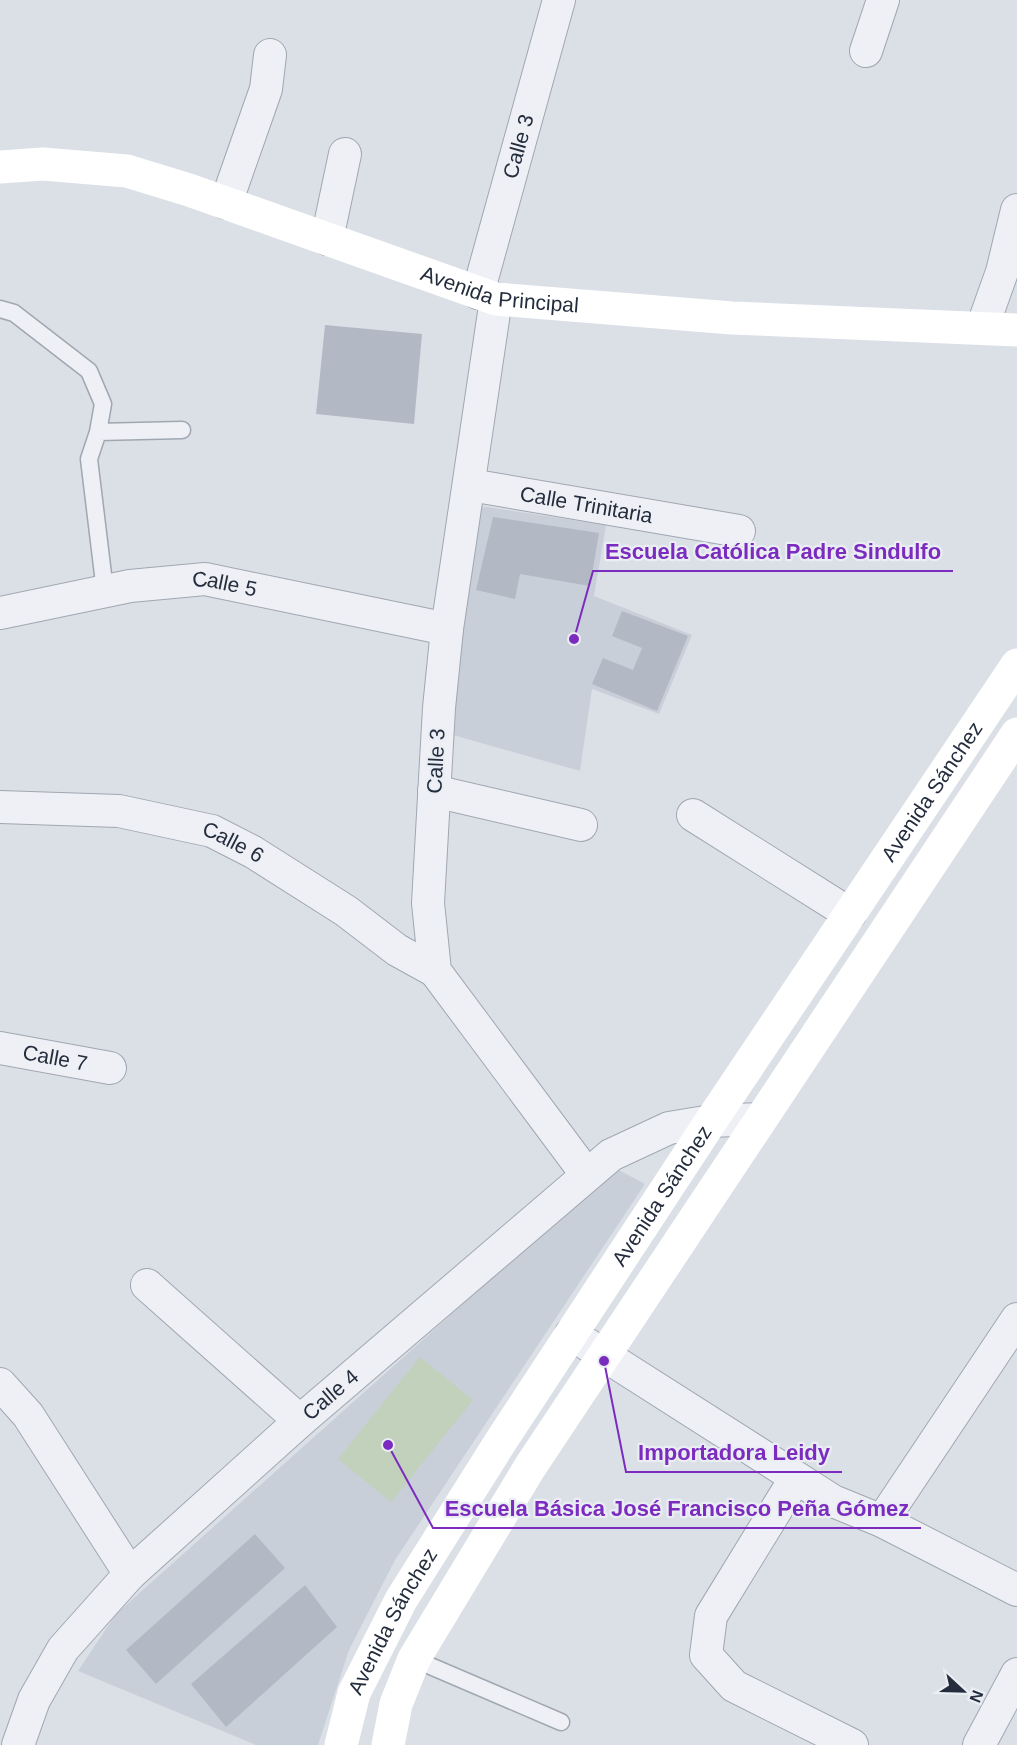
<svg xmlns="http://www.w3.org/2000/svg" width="1017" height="1745" viewBox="0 0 1017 1745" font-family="Arial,sans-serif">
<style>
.built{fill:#c9cfd9}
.green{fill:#c1d1bc}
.building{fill:#b2b9c4}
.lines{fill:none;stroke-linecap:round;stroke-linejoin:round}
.lane-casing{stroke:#a0a7b1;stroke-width:19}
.street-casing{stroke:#a0a7b1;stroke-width:34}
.lane{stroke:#eef0f5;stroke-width:16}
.street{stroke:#eef0f5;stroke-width:32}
.secondary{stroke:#fff;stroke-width:33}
.labels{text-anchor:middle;stroke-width:4.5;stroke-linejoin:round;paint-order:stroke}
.street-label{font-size:21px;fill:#242d3d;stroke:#eaeef4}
.leader{fill:none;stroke:#7b2cbf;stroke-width:2}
.callout-dot{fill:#7b2cbf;stroke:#eaeef4;stroke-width:2}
.callout-label{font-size:22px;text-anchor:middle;font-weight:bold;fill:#7b2cbf;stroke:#eaeef4;stroke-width:4.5;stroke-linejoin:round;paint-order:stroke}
</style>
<rect width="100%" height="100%" fill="#dbe0e7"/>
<path class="built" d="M480,506L606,525L594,596L692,635L659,714L592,689L580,771L446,733Z
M615,1168L645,1184L395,1560L349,1650L318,1745H256L78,1671L116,1614Z"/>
<path class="green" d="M420,1357L473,1400L391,1502L338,1459Z"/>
<path class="building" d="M325,325L422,334L414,424L316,414Z
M493,517L599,533L590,586L520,574L515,599L476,590Z
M622,611L688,636L657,711L592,684L603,658L633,670L642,648L612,636Z
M255,1534L285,1568L156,1684L126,1650Z
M305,1585L337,1627L226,1727L191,1684Z"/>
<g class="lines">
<g class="lane-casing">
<path id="lane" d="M0,309L14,313L89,371L103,404L98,432L89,459L105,591
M98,432L182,430
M414,1659L561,1722"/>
</g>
<g class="street-casing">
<g id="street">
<path d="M866,51L883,0"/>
<path d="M226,203L266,89L270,55"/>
<path d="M327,239L345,154"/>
<path id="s1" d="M478,293L559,0"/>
<path d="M496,299L447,629L439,708L428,903L435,971L587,1175"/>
<path d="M982,328L1002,272L1017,210"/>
<path id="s2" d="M470,485L739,531"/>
<path id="s3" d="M0,613L130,586L205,579L447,629"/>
<path d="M434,791L581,825"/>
<path id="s4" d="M0,807L119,811L212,831L253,852L346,911L397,950L435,971"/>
<path d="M693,815L850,914"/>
<path id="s5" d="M0,1048L110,1068"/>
<path d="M147,1285L300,1421"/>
<path d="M571,1334L833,1501L882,1521L1017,1590"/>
<path d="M0,1384L28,1415L130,1574"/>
<path d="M795,1479L711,1616L706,1655L734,1686L852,1745"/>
<path d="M882,1521L1017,1319"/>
<path id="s6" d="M18,1745L34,1700L63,1649L130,1574L300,1421L611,1155L669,1128L711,1121L760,1119"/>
<path d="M979,1745L1017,1674"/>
</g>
</g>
<use href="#lane" class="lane"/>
<use href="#street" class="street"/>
<g class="secondary">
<path id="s7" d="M0,167L43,164L127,171L189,190L496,299L732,318L1017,330"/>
<path id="s8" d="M341,1745L354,1693L401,1600L501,1441L711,1121L1017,665"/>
<path d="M388,1745L396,1704L414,1659L530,1467L1017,734"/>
</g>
</g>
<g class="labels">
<g class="street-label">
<text dy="7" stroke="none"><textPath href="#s1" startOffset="152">Calle 3</textPath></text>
<text dy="7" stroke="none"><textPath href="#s7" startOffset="520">Avenida Principal</textPath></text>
<text dy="7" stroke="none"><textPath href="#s2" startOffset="118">Calle Trinitaria</textPath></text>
<text dy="7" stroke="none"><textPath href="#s3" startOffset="228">Calle 5</textPath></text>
<text transform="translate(436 761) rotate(-87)" y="7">Calle 3</text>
<text dy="7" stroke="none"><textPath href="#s8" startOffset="1125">Avenida Sánchez</textPath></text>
<text dy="7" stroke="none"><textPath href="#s4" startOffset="238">Calle 6</textPath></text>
<text dy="7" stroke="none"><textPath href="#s5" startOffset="56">Calle 7</textPath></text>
<text dy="7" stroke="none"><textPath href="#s8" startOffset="639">Avenida Sánchez</textPath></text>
<text dy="7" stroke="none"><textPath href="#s6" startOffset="476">Calle 4</textPath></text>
<text dy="7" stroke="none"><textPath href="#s8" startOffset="135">Avenida Sánchez</textPath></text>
</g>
</g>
<path class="leader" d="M574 639L593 571H953M604 1361L626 1472H842M388 1445L433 1528H921"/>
<g class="callout-dot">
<circle cx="574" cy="639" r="6"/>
<circle cx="604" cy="1361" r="6"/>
<circle cx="388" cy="1445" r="6"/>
</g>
<g class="callout-label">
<text x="773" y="559">Escuela Católica Padre Sindulfo</text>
<text x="734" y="1460">Importadora Leidy</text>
<text x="677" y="1516">Escuela Básica José Francisco Peña Gómez</text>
</g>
<g transform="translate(963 1691) rotate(112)" stroke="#eaeef4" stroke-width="4.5" paint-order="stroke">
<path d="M0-4.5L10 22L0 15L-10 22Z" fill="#242d3d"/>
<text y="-9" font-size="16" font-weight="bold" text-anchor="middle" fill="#242d3d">N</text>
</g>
</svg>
